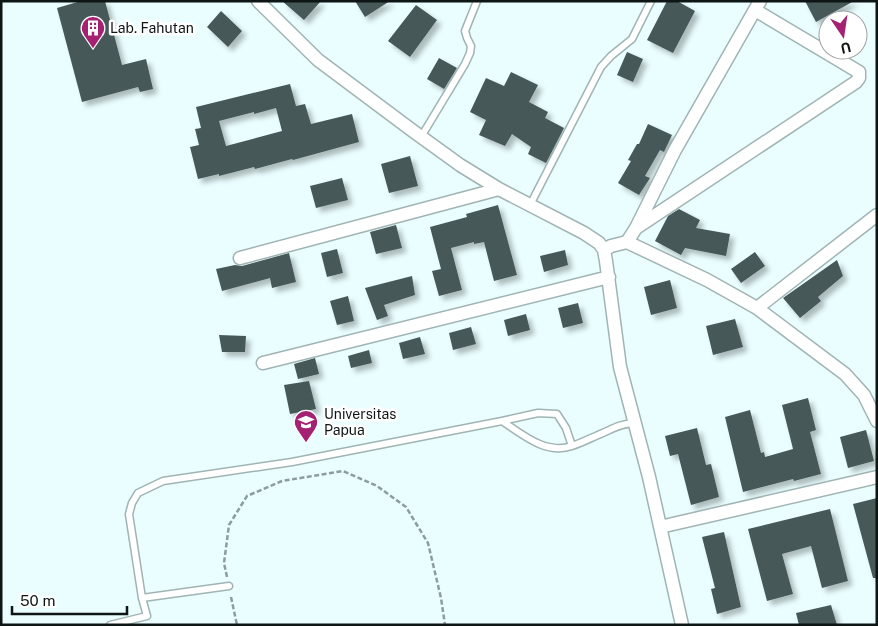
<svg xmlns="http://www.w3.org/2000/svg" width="878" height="626" viewBox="0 0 878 626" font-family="'Public Sans',sans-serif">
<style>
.building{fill:#475859;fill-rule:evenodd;filter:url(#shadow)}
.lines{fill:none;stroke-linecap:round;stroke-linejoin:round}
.service-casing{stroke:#a0b4b4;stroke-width:9}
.minor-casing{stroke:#a0b4b4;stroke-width:15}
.path{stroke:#8e9c9d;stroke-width:2.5;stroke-dasharray:5 2.5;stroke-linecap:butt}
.service{stroke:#fff;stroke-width:6}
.minor{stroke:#fff;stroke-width:12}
.labels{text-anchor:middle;stroke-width:5;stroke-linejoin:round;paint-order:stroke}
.poi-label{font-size:14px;fill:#0e1515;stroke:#fff;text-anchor:start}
</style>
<defs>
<filter id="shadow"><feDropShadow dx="4.5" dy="4.5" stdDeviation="2.5" flood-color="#0004"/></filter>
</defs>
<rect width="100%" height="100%" fill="#eafeff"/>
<path class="building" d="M81,1H105L122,65L146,59L153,89L140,92L138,87L82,102L57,8Z
M282,1H321L304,20Z
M355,1H390L365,17Z
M667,1H677L695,11L673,53L647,40Z
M805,1H854L816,22Z
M416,5L437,20L410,57L388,41Z
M221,11L242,31L228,47L207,27Z
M627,52L643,59L633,82L617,75Z
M439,58L457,68L444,89L427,79Z
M511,72L538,85L529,102L548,112L545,118L564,128L546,163L528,154L531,147L512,134L505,146L479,135L486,120L470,112L486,78L504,86Z
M290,84L296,106L305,104L311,124L352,114L359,142L293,160L292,159L255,169L254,167L219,176V174L198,179L190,147L199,145L195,129L201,128L196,107ZM276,108L282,131L226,146L219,121L254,112V114Z
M648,124L672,135L664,152L660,150L645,176L650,178L639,195L618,183L631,161L628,160L637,144H639Z
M410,156L418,186L389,193L381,164Z
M342,178L348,200L316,208L310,186Z
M498,205L517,275L494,281L484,242L474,244V242L451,248L462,290L439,296L432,271L441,269L430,227L467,217L466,214Z
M679,209L700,220L696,228L730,234L726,256L685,248L681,255L655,241L668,216Z
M396,225L402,248L376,254L370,232Z
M337,249L343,273L327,277L321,253Z
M565,250L568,265L544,272L540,256Z
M755,252L765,266L741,283L731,269Z
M289,253L296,282L272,288L270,278L222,291L216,269L235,265L242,266Z
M837,260L843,276L818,297L821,301L800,318L783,298Z
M412,276L415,295L384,305L388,316L377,320L365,288Z
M670,280L677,308L651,315L644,287Z
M348,296L354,321L337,325L330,301Z
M578,303L583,323L563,328L558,308Z
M526,314L530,330L508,336L504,320Z
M735,319L743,347L713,355L706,326Z
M471,327L476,344L453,350L449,333Z
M219,335L246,336L245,352H222Z
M420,337L425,354L403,359L399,343Z
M369,350L372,363L351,368L348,356Z
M315,358L319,374L298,379L294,364Z
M309,381L316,409L290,414L284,385Z
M808,398L816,430L810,432L821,474L794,481L793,479L743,492L725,417L750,410L761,453L764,452L765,457L793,449L782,405Z
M697,428L706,465L711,464L719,497L691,505L678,454L670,456L665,436Z
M866,430L874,461L848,468L840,437Z
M877,498V578H873L853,504Z
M830,509L848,581L822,588L811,546L782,554L793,594L767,601L748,529Z
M724,532L741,607L717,614L711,589L715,588L702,537Z
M831,605L837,625H799L796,613Z"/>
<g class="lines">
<g class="service-casing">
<path id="service" d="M421,137L465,64L470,53L471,46L467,38L465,31L477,1
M530,205L601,67L611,56L632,39L651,1
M502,421L538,413L557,414L566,428L572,446
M142,598L229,586
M110,625L147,616L142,598L129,514L132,503L138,493L163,481L292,462L502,421C523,435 546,455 572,446C581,443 589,439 598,435C611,430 618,424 634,423"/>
</g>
<g class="minor-casing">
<path id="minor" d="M258,1L318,60L413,131L460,165L499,189L584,233L599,243L604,250L606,261L620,367L649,477L682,625
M636,228L856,82L859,78V72L755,10
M627,242L707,280L757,308L845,374L864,395L877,421
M604,250L611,246L627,242L636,228L675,150L760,1
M240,258L499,189
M757,308L877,215
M263,363L609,277
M660,527L877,477"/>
</g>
<path class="path" d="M227,577L224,563L229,525L247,496L282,481L343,471L377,486L406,507L428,543L441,598L445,625
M231,597L237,625"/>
<use href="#service" class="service"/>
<use href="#minor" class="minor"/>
</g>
<defs>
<g id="building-pin" transform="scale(1.25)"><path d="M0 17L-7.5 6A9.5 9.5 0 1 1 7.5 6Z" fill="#a42271" stroke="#fff"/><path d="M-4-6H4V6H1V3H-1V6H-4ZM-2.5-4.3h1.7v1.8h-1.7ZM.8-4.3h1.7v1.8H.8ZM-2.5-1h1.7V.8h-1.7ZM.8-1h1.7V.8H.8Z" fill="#fff"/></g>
<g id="university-pin" transform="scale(1.25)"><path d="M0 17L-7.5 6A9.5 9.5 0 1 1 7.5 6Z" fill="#a42271" stroke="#fff"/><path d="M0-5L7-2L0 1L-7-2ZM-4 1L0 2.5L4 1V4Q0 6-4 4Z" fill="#fff"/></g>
</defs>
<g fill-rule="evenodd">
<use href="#building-pin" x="93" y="28"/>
<use href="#university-pin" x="306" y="422"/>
</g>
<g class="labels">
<g class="poi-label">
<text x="110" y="33">Lab. Fahutan</text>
<text x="324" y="419">Universitas<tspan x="324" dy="16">Papua</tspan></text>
</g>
</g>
<rect width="878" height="626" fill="none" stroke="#0e1515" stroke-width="5"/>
<g transform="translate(843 35) rotate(167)"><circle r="24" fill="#ffffff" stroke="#9fa1a1"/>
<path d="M0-4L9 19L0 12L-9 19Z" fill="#a42271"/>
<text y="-8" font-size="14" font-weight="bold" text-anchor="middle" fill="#0e1515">U</text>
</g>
<path d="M12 606v8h115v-8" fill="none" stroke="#0e1515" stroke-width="2.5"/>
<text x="20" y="606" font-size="15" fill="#0e1515" stroke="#ffffff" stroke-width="4" paint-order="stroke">50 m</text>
</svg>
